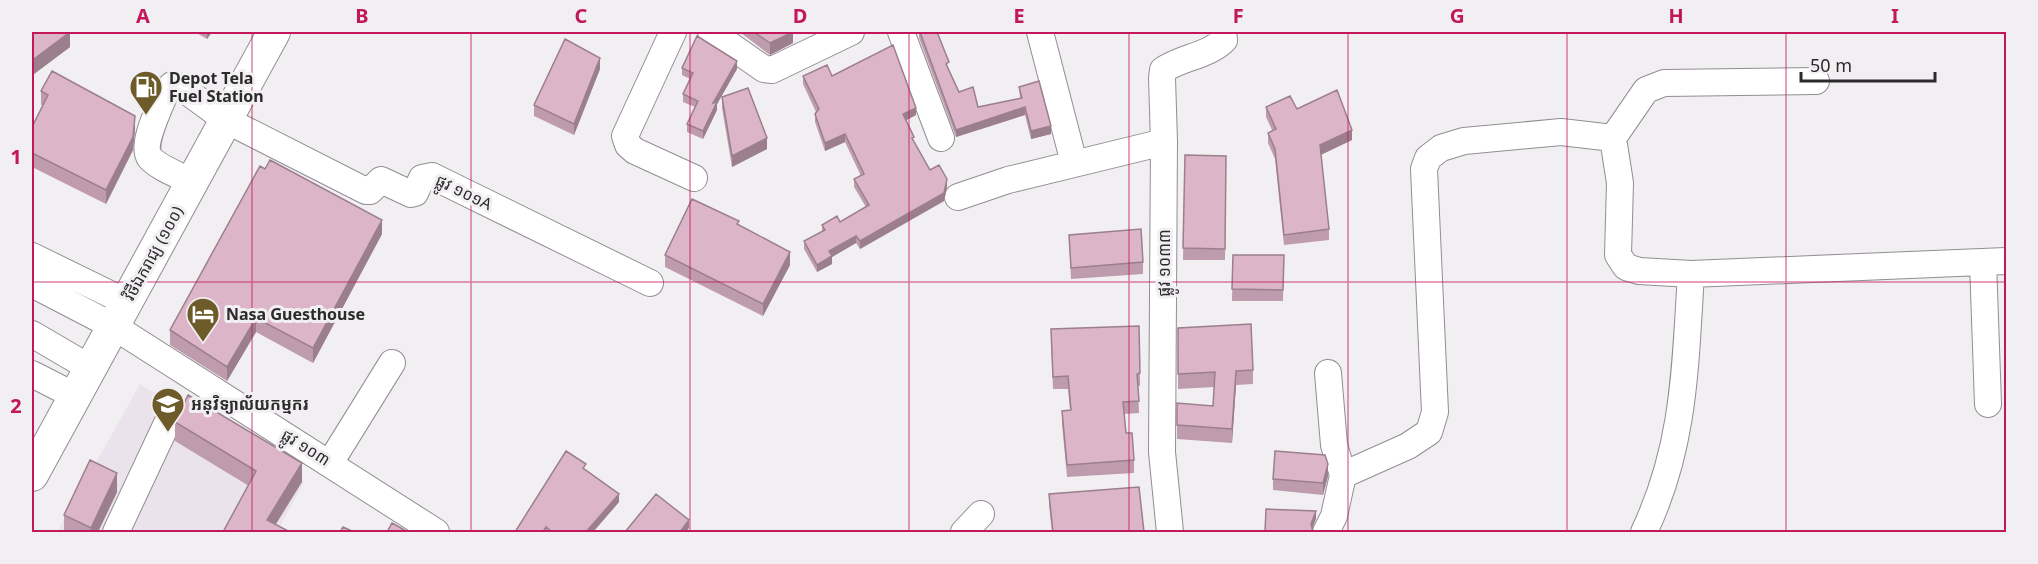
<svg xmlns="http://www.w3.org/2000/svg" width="2038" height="564" viewBox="0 0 2038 564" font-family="Georgia,'Noto Sans Khmer',serif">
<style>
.built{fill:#ebe3ec}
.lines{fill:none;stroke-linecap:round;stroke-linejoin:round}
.minor-casing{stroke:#918e91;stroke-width:28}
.major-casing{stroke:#918e91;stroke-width:34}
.minor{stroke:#fff;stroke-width:26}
.major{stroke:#fff;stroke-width:32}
.wall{fill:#be9cad}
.shaded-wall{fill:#9b7f8d}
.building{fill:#ddb5c9;stroke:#9b7f8d;stroke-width:1.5}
.grid{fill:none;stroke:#c2185b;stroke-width:1.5;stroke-opacity:0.55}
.labels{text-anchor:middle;stroke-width:6;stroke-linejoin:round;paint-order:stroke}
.poi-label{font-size:16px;font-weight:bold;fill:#2c2b2c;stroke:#f2eff2;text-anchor:start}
.street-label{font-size:16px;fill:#2c2b2c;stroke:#f2eff2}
.neatline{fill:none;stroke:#c2185b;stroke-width:2}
.grid-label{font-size:20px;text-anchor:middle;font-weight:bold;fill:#c2185b}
</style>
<rect width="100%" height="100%" fill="#f2eff2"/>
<path class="built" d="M140,384L304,482L277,532H57Z"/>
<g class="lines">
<g class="minor-casing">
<path id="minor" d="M673,32L625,136L628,145L635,151L694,178
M711,32L764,69L772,70L851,32
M901,32L941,138
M1040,32L1074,163
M1816,81L1664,83L1646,90L1613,138L1620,183L1618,255L1626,267L1639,271L1691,274L2006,261
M192,182C179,175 159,168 150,158C140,145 161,105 166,91L172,85L181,87L226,120L366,191H370L381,180L411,194L415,193L422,178L432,176L650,283
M958,197L1008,180L1164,142
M32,256L126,302
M1983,262L1988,404
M32,284L113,326L436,532
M32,334L90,368
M32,374L75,396
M330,463L392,363
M1343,475L1408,446L1429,432L1435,412L1424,169L1428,158L1441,148L1464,141L1561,132L1613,138
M116,532L169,419
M964,532L981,514
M1170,532L1162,452L1164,142L1162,78L1163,70C1182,57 1208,56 1224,40L1223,32
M1326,532L1334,516L1343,475L1334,445L1328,373
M1644,532C1685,446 1685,367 1691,274"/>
</g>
<g class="major-casing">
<path id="major" d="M32,475L274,32"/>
</g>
<use href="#minor" class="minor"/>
<use href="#major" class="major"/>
</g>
<path class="wall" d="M32,32L70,47L34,74L32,71Z
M195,32H212L207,39Z
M741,32H793V43L770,55L741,33Z
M919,32H937L949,70L959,92L978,107L1020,98L1019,87L1051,134L1031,139L1025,115L956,137L919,38Z
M682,68L737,69L717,104V110L703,139L687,132V124L695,107L683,102V94L690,79L682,75Z
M600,69L574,135L534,116V105Z
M803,76H832L916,115L906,120L914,142L930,170L947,187L944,201L860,249L856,243L832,257V264L817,272L804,249V241L822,231V225L840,222L866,207L854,187V179L861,176L845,142L825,151L815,122V114L816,112L803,84Z
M41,91L135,129L133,150L106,204L32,167V127L43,105H41Z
M722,97L767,149L732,167L722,108Z
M1266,107L1297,109L1352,140L1321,155L1329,229V240L1284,245L1275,159L1268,143V133L1272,130L1266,117Z
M1185,155L1226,156L1225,260H1183Z
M739,225L790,265L763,316L665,267V255Z
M382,234L313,363L256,332L227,381L170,345V330Z
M1069,235L1143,262V274L1071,279Z
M1233,255H1284L1283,301H1232Z
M1178,328L1253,370V384L1236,385L1232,443L1177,439V403L1213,406L1214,387L1178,389Z
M1051,341L1140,373V386H1138L1139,413L1124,414L1126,433L1134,460V473L1067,477L1062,423V411L1070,410L1068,389H1053Z
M175,422L302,482L223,532L249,486L175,441Z
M586,470L619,502L593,532H515Z
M1328,476L1323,495L1273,490V479Z
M117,492L98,532H64V515Z
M1049,494L1144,532H1052L1049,505Z"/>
<path class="shaded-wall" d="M70,32V47L34,74V59Z
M207,32H212L207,39Z
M793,32V43L770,55V43Z
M600,58V69L574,135V124Z
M737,61V69L717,104V110L703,139V131L713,103Z
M1025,107V115L956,137V130Z
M916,108V115L903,122V114Z
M135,116V129L133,150L106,204V190Z
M1051,126V134L1031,139V131Z
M1352,130V140L1320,155V145Z
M845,134V142L825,151V143Z
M767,138V149L732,167V156Z
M947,179V187L944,201L860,249V241Z
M382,220V234L313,363V348Z
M856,236V243L832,257V264L817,272V265L829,251Z
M790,252V265L763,316V304Z
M256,318V332L227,381V367Z
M1236,371V385L1232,443V429Z
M302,463V482L271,532L267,520Z
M1328,464V476L1323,495V483Z
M117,473V492L98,532H91V528Z
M619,494V502L593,532H586Z
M1316,511V519L1311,532V524Z
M689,520V528L686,532H680Z"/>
<path class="building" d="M32,32H70L34,59L32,56Z
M754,32H793L770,43Z
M920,32H937L949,62L946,64L959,92L973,87L978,107L1022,98L1019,87L1039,81L1051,126L1031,131L1025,107L956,130Z
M697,36L737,61L713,103L717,102L703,131L687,124L698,101L683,94L693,73L682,68Z
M565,39L600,58L574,124L534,105Z
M893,45L916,108L903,114L914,137L912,138L930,170L939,165L947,179L944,193L860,241L856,236L829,251L832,256L817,265L804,241L825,230L822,225L837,216L840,222L869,205L854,179L864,174L845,134L825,143L815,114L819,109L803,76L827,65L832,76Z
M52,71L135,116L133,137L106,190L32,153V127L48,95L41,91Z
M748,88L767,138L732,156L722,97Z
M1337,90L1352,130L1320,145L1329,229L1284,235L1275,149L1268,133L1276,129L1266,107L1290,96L1297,109Z
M1185,155L1226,156L1225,249L1183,248Z
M270,160L382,220L313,348L256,318L227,367L170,330L260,166L265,169Z
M692,199L739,221L737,224L790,252L763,304L665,255Z
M1141,229L1143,262L1071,268L1069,235Z
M1233,255H1284L1283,290L1232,289Z
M1251,324L1253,370L1236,371L1232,429L1177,425V403L1213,406L1215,372L1178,374V328Z
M1139,326L1140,373L1137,374L1139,401L1123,402L1126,433H1132L1134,460L1067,465L1062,411L1071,410L1068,376L1053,377L1051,329Z
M188,395L302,463L267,520L290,532H223L256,471L175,422Z
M566,451L586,464L583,468L619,494L586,532H552L546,527L543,532H515Z
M1275,451L1325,455L1328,464L1323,483L1273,479Z
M90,460L117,473L91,528L64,515Z
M1139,487L1144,532H1053L1049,494Z
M656,494L689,520L680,532H625Z
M1266,509L1316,511L1311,524L1313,532H1265Z
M392,523L408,532H387Z
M343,527L354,532H340Z"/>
<path class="grid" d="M252,32V532M471,32V532M690,32V532M909,32V532M1129,32V532M1348,32V532M1567,32V532M1786,32V532M32,282H2006"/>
<defs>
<g id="fuel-pin" transform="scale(1.725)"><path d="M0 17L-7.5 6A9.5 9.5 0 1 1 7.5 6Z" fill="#6e5b2a" stroke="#f2eff2"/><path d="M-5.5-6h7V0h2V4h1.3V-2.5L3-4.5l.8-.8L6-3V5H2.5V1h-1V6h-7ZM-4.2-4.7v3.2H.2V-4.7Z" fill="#fff"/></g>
<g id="hotel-pin" transform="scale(1.725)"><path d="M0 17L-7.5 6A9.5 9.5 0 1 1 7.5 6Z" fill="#6e5b2a" stroke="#f2eff2"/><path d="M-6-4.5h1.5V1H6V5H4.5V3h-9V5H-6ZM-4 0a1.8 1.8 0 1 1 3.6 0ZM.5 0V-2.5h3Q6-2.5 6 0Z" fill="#fff"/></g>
<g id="school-pin" transform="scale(1.725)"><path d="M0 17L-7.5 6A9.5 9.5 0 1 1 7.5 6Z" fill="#6e5b2a" stroke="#f2eff2"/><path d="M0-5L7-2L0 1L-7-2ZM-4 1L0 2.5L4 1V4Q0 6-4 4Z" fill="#fff"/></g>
</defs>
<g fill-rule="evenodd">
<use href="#fuel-pin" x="146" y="87"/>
<use href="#hotel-pin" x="203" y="314"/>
<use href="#school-pin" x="168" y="404"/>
</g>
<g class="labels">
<g class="poi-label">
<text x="169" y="84">Depot Tela<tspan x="169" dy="18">Fuel Station</tspan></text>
<text x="226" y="320">Nasa Guesthouse</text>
<text x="191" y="410">អនុវិទ្យាល័យកម្មករ</text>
</g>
<g class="street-label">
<text transform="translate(464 192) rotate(26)" y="6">ផ្លូវ ១០១A</text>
<text transform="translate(153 253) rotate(-61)" y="6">វិថីឯករាជ្យ (១០០)</text>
<text transform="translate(1164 263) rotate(-90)" y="6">ផ្លូវ ១០៣៣</text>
<text transform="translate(306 447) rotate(32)" y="6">ផ្លូវ ១០៣</text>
</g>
</g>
<rect width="2038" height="564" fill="none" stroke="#f2eff2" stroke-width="66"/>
<path d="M1801 72v9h134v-9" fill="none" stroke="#2c2b2c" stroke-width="3"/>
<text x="1810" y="72" font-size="18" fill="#2c2b2c" stroke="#f2eff2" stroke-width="4.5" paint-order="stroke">50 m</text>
<rect x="33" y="33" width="1972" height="498" class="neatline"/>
<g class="grid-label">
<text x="143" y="23">A</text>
<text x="362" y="23">B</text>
<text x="581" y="23">C</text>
<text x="800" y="23">D</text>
<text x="1019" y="23">E</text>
<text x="1238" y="23">F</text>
<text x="1457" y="23">G</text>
<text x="1676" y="23">H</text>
<text x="1895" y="23">I</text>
<text x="16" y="164">1</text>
<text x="16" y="413">2</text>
</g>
</svg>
